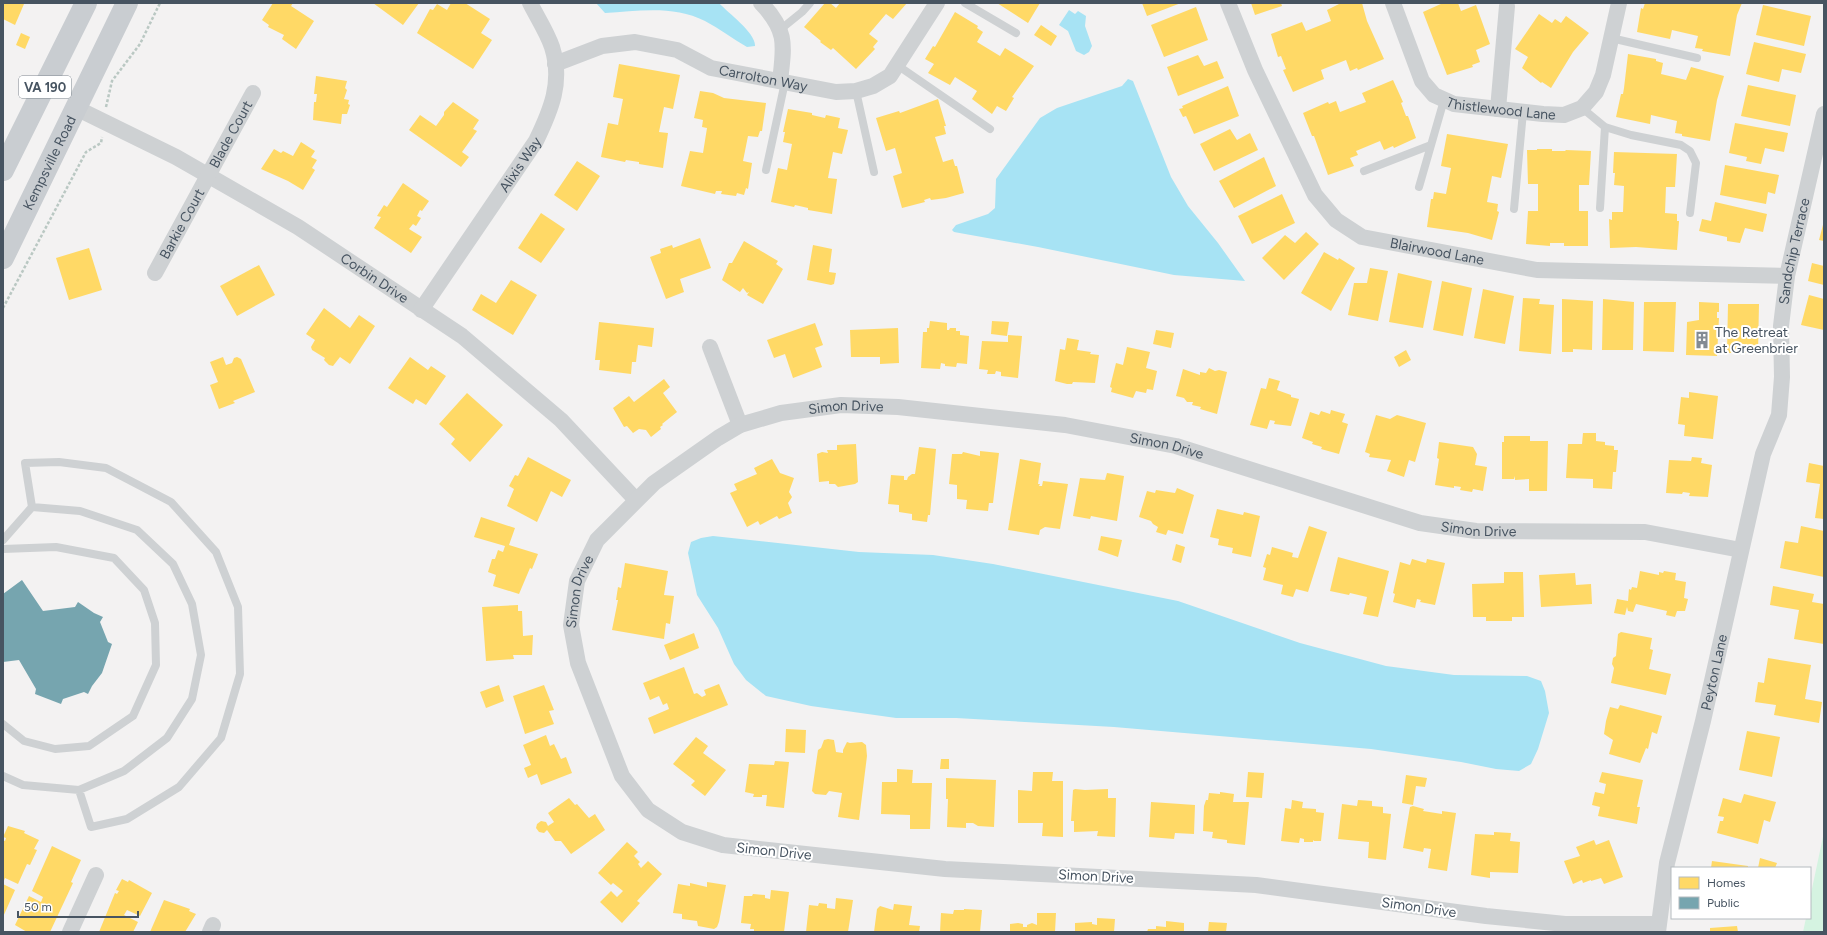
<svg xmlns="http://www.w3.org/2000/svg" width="1827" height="935" viewBox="0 0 1827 935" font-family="Figtree,sans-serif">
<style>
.green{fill:#d5f3e1}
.water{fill:#a7e3f4}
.homes{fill:#ffd966}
.public{fill:#76a5af}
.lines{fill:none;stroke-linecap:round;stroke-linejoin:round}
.path{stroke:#bac8c3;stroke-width:2.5;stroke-dasharray:3 2;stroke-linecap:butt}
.lane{stroke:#ced1d3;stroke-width:8}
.street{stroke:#ced1d3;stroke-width:16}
.primary{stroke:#c9cdd1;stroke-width:22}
.labels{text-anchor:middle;stroke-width:4;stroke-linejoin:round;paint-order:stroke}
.shield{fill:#fff;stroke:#7e8790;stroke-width:1}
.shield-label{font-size:13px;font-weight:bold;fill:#475461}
.street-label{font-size:14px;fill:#475461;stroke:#fff}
.poi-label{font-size:14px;fill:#475461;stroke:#fff;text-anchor:start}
</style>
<rect width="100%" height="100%" fill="#f3f2f2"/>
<path class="green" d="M1824,832V932H1803L1806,918H1810V898Z"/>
<path class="water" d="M596,3H719C728,13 756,33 755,46L747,47C733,39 720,29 705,21C674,5 638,11 605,13Z
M1069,10L1075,14L1078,11L1086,16L1085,26L1092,46L1089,52L1084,55L1076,51L1068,31L1059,25Z
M1128,79L1133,81L1171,177L1188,206L1218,243L1245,281L1174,275L1038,247L954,232L952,230L956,225L988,214L995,208L996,179L1040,118L1057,108L1122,86Z
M713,536L859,552L933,555L993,564L1178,601L1300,643L1386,666L1454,675L1527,676L1541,681L1545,691L1549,713L1538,749L1531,764L1519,771L1496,769L1461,762L1371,749L1114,727L956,718H896L811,706L766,696L746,680L734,664L718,628L697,595L688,553L691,542L701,538Z"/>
<path class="homes" d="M3,3L24,4L15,25L3,19Z
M273,3H293L291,6L314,21L296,49L282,39L284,35L268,27L269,25L262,20Z
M373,3H419L403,25Z
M451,3H465L490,19L481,33L492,40L473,69L417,33L430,9L433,10L437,4L447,10Z
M825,3H830L836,8L840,3H907L893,19L886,14L869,34L878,41L873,47L875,49L856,69L833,48L831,50L820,42L821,41L804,27Z
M997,3H1040L1028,23Z
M1142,3H1181L1147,16Z
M1251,3H1281L1282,6L1255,15Z
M1341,3H1362L1367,21L1384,59L1358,70L1357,68L1350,71L1346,60L1321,70L1324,79L1293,92L1283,70L1286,69L1281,56L1278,57L1271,34L1302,22L1306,31L1331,21L1327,10Z
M1443,3H1458L1461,11L1476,5L1490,44L1476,50L1480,62L1472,65L1473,67L1447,75L1423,12Z
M1645,3H1742L1737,15L1730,56L1702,51L1703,49L1695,48L1698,36L1672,30L1670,39L1637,32L1641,8L1643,9Z
M1763,5L1811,16L1804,46L1756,35Z
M1196,7L1208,40L1164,57L1151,25Z
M955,12L978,26L977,28L983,32L977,42L1000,56L1005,48L1034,66L1012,97L1014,98L1006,111L997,106L992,114L972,99L977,91L955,77L950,85L928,73L934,64L925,59L933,46L935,47Z
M1539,14L1552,23L1555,19L1561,23L1566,16L1589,33L1573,52L1551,88L1542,82L1541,83L1522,68L1528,57L1515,49Z
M1041,25L1057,36L1051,46L1034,35Z
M21,33L30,37L25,49L16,45Z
M1754,42L1806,54L1801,73L1782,69L1779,82L1746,74Z
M1628,54L1656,59V61L1663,63L1661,74L1686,80L1691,67L1724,76L1717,100L1710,141L1682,136V134L1675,133L1677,121L1651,115L1650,124L1616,117L1621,94H1623L1624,88Z
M1198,55L1204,66L1217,61L1224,78L1178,96L1167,67Z
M619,64L680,75L673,109L664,107L659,132L668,133L663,168L639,164V162L626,160L625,162L601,157L608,123L618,125L623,99L613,97Z
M316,76L347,81L345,88L347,90L344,99L349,100L348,104L350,105L347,114H342L341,124L313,120L314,102H316L317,94H314Z
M1393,80L1403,102L1401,103L1406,116H1408L1416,138L1394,148L1393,146L1384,150L1380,141L1356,151L1358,155L1350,158L1354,166L1328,175L1314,136H1312L1303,113L1328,102L1329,104L1336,101L1340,112L1366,102L1362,93Z
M1748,85L1796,95L1790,126L1741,116Z
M1228,86L1239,116L1194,134L1186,116L1183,117L1179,109L1183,108L1182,106Z
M700,91L713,93L724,98L766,103L762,131H760L758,137L748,136L743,161L752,163L748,189L746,188L744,195L737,193L736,196L721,194L722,191H716L715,194L681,186L690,151L703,153L707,128L702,127L703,120L694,118Z
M938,99L946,126H944L946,134L935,137L943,162L953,159L955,166H957L964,193L946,198L931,200L930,198L924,200L925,202L902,208L893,176L902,173L895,148L886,151L876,118L899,111L900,113Z
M453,102L479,120L473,129L477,131L462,152L469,157L461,167L409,130L420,115L436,126L444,115V112Z
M788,109L812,113V115L825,118L826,115L840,118L838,128L848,130L842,154L833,152L828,178L837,179L832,214L808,210V208L795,205L794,207L771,202L778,168L787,170L792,144L783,142L785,132H783Z
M1735,123L1788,133L1784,152L1765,148L1761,164L1746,161L1747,157L1729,153Z
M1230,129L1237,140L1250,133L1258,150L1214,171L1200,144Z
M1447,134L1508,144L1501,178L1492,176L1487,202L1498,204L1497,211L1499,212L1492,240L1468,233L1427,227L1431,199H1433L1434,192L1446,194L1451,168L1441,166Z
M301,142L315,151L311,157L317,160L312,168L315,170L303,190L288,181L261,169L274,149L281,153L283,151L293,156Z
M1537,149H1552V151H1565L1566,150L1591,151L1589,185H1579V211H1588V246H1564V243H1550V246L1526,244L1528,211H1538V184H1528L1527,150H1537Z
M1614,152L1677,154L1675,187H1666L1665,213L1677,214V221H1679L1677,250L1636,247L1610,248L1609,219L1612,220V212H1623L1624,186L1614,185L1615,173H1613Z
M1264,157L1276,186L1234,208L1219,181Z
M577,161L600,176L577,211L554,195Z
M1725,165L1779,175L1775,194L1768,192L1766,204L1720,195Z
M403,183L429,201L422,211L420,210L417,216L421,218L416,226L413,224L409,229L422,237L411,253L374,228L381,217L377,216L384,205L387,207Z
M1282,194L1295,223L1252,244L1238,216Z
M1715,202L1767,214L1763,232L1745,228L1740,243L1727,241V237L1699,231L1702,219L1711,221Z
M541,213L565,229L541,263L518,248Z
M1824,221V241L1819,240Z
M1306,232L1319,244L1284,280L1262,258L1285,235L1295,243Z
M700,238L711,268L680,279L684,292L666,299L650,257L661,253L660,249L672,245L673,248Z
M744,241L778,261L776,264L783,269L763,304L747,295L749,292L747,293L743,288L740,292L722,280L729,263H732Z
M813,245L832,249L829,272L836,273L834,284L831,285L807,280Z
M89,248L102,290L69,300L56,258Z
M1324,252L1338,260L1339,258L1355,268L1331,311L1301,293Z
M1812,263L1824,266V285L1808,281Z
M259,265L275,295L237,316L220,286Z
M1370,268L1388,271L1378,321L1348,315L1354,283H1367Z
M1398,273L1432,281L1423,328L1389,322Z
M511,280L537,295L513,335L472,310L481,294L496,303Z
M1442,281L1472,288L1463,336L1433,330Z
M1483,289L1514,296L1505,344L1474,338Z
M1809,295L1824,299V330L1801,325Z
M1523,298L1540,299L1539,304L1554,305L1551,354L1519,351Z
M1562,299L1593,301L1592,350L1573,349V352H1562Z
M1603,299L1634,302L1633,350H1602Z
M1644,302H1676L1674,352L1643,351Z
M1699,302L1719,303V312H1717V318H1719L1717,356L1686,355L1687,322L1699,320Z
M1728,304H1759L1758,353H1727Z
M324,308L350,328L359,315L375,326L350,364L340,357L333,366L329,365L324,360L325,358L312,350L311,347L315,340L306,334Z
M930,321L947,323V330H949L950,328H956V331H960V335L969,336L967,364L957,363L956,367L945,366V364L941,363L940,369L921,368L923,332H927V328H929Z
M992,321L1009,322L1007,336L991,334Z
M599,322L654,328L652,347L638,345L636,362H632L631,374L599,370L600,360H595Z
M815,323L823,345L815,348L822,367L793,378L785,354L774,358L767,340Z
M898,328L899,363L880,364V357H851L850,330Z
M1156,330L1174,333L1171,348L1153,344Z
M1008,335L1022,336L1018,378L1001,376V372L996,371L995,374H987L988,370L979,369L982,341L1008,342Z
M1067,338L1079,340L1077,350L1091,352L1090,354L1099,355L1095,383L1073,382L1072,384H1067L1055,381L1060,349L1065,350Z
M1127,347L1150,352L1146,368L1157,371L1153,390L1147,389L1146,393L1136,391L1133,398L1111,392L1112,388L1110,387L1116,363L1123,365Z
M1406,350L1411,360L1399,367L1394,357Z
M223,357L226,365L232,363L234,358L237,357L241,359L255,392L233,401L235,403L219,409L210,385L218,382L210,362Z
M410,357L428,370L431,366L446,376L426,405L416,399L413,404L388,388Z
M1209,368L1215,371L1219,370L1227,372L1217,414L1200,409L1201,407L1192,405L1193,402H1187L1184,398L1176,396L1183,369L1200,375V372L1206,373Z
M1269,378L1280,381L1277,390L1291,395V397L1299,399L1291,426L1274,424L1275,421L1270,420L1267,429L1250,425L1261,388L1266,389Z
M664,379L670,387L663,393L677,412L662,424L663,425L660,427L661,429L651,437L646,430L639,429L633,433L627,426L624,427L613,408L629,396L634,402Z
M1689,392L1718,396L1713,439L1684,436L1685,425L1678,424L1681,397L1689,398Z
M467,393L503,425L470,462L451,444L455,439L439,424Z
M1331,410L1345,414L1342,422L1348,424L1339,454L1321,449L1322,447L1312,444L1313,442L1302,438L1310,412L1319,415L1321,411L1330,414Z
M1376,415L1390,419L1397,415L1426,423L1415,462L1409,460L1404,477L1387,471L1391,460L1369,457L1370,454L1365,452Z
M1583,433H1596V441L1605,442V445L1614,446V450H1618L1616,472H1613L1612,489L1593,488V479L1566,478L1568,444H1582Z
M1504,436H1530V441H1548L1547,491H1529V479L1515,480V476L1514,479H1502V442H1504Z
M1439,442L1473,447L1477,454L1475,465L1487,467L1483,491L1473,489L1472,492L1460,490L1461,487L1454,486V488L1435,485L1439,459L1437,458Z
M856,444L858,482L855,484L838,487L835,484H829V481L819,482L817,454L822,452L828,453L827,450H837V445Z
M919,447L936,449L930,515H928L927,522L912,520V514L899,512V505L888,504L891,475L904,476V480H907L908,477L912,474H915Z
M980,451L999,453L993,503H989L988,511L966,509L967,500L957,499V485L949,484L952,454H962L963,452L980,456Z
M528,457L571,480L562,497L551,491L537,522L507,506L514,489L509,486L515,475L518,476Z
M1692,457L1702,458L1701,463L1712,465L1708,497L1689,496L1690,493L1683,492L1682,494L1666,493L1669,460L1691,461Z
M772,459L780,473L794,478L789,492L792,497L788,503L792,513L779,519L777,516L760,525L758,521L747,527L730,493L737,490L734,484L757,474L754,468Z
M1020,459L1041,463L1038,484H1040L1039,486H1042L1043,481L1068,484L1060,529L1045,527L1040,530L1039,535L1008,530Z
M1809,463L1824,466V519L1815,518L1820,484L1806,482Z
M1107,473L1124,476L1117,521L1091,516L1090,519L1073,516L1080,478L1105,480Z
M1177,488L1194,495L1183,534L1168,530L1166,535L1156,532L1158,527L1153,524L1151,521L1139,517L1147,491L1155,493L1156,490L1175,493Z
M1217,509L1243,515L1244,512L1260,516L1251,557L1232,553L1233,548L1218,545L1219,539L1210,537Z
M481,517L515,528L509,545L538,554L532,569L530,568L519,594L493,586L496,575L488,572L492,559H495L498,550L503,552L505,546L474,537Z
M1309,526L1327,532L1308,592L1296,589L1293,597L1281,594L1283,585L1263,580L1266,568L1263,567L1267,554L1270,555L1272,547L1293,553L1292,557L1298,558Z
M1801,526L1824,531V577L1780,568L1785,541L1798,543Z
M1101,536L1122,540L1118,557L1098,550Z
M1176,544L1185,547L1181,563L1172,560Z
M1338,557L1389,571L1378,617L1363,614L1367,597L1350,593L1349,595L1330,591Z
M1412,559L1426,563L1427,559L1445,563L1435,605L1420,602L1421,600L1417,599L1415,608L1393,602L1395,594L1393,593L1400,562L1410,565Z
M625,563L668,571L664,595L674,596L670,624L666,623L664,639L612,630L618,600H616L618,587L621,588Z
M1640,571L1659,575V572L1663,573L1664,571L1676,573L1675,580L1686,582L1684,598L1688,599L1685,611H1677L1675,617L1666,615L1667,611L1636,604L1633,612L1628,611L1627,607L1625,615L1614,613L1617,599L1628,601L1629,589L1631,590L1632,587L1637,588Z
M1504,572H1523L1524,617H1512V621H1486V617H1473L1472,584L1504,583Z
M1575,573L1576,585L1591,584L1592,604L1541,607L1539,575Z
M1773,586L1814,594L1812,602L1824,604V644L1794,639L1799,610L1770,605Z
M518,605V611H522L523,636L533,635L532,655H513L514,659L486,661L482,607Z
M1621,632L1652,638L1650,649L1653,650L1649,669L1671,674L1666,695L1611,683L1614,668L1612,664L1613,658L1616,656L1618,634Z
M694,633L699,648L670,660L664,645Z
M1768,658L1811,665L1805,699L1822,702L1819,723L1774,715L1776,705L1755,702L1758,682L1764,683Z
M684,667L694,694L697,693L702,697L706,695L704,690L719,684L728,705L654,734L648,718L669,709L667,703L663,705L659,696L650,700L643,683Z
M499,685L504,701L486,708L480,692Z
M544,685L554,710L549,711L554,724L525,734L513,696Z
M1620,705L1662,716L1657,734L1652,732L1648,749L1646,748L1640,763L1609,754L1613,740L1604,734L1606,721L1610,707L1618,709Z
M786,729L806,730L805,753L785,752Z
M1747,731L1780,737L1772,777L1739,770Z
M546,735L550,746L554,744L561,759L566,757L572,773L541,785L537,774L528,778L524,768L531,765L523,745Z
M696,737L708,746L703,753L726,770L705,796L691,785L695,781L673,764Z
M828,739L834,740L836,752L843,753V750L847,742L850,743L862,742L866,745L867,756L859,820L838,817L842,793L829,791L826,795L815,794L812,791L818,750L821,748L824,740Z
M941,759H949V769H940Z
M775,761L789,762L784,808L766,806L767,795H762V797H753L754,794L745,792L749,764L774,765Z
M897,769L913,770L912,783H932L930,829H910V815L881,814L882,782H897Z
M1033,772H1053L1052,781H1063V837L1042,836L1043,823H1018V790L1032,791Z
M1248,772L1264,773L1262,798L1246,797Z
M1602,772L1643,780L1637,807H1640L1637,824L1598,816L1600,807L1592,805L1595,792L1604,794L1606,784L1599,782Z
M1406,775L1427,778L1425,787L1416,786L1413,805L1402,803Z
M946,778L996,780L994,827L978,826L973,823H966V828L947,827L948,799H946Z
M1075,789L1085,790L1108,789V798H1116L1115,837L1097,836L1098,831L1074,832V821H1071L1073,790Z
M1220,792L1234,794L1233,802H1249L1245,845L1227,843V840L1212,838L1213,832L1203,831L1204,806L1206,800H1208L1209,793L1220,794Z
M1744,794L1776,802L1770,822L1764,820L1758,844L1717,833L1720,821H1723L1724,817L1718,816L1723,798L1741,803Z
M569,798L575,805L577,804L589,818L595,814L605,830L571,854L561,841H555L547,830L544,833L539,832L536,828L537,824L541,821L546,822L548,826L554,822L548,813Z
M1292,800L1303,802L1302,808L1316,809V812L1324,813L1321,841H1314L1313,840V842H1304V839L1300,838L1299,843L1281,841L1285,808L1291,809Z
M1358,800L1372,801V806L1383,807V813L1391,814L1386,860L1368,858L1369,842L1338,839L1342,804L1357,806Z
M1151,802L1195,805L1194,834L1175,833L1174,839L1149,837Z
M1413,806L1424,809L1423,811L1442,814V811L1456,813L1447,871L1428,868L1431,849L1424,848L1423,852L1403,848L1410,807Z
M8,826L25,831L24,833L39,840L34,849L37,850L30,865L27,864L18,884L5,878L3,883V840L5,841L6,838L3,837Z
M1494,832L1511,833L1510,841L1520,842L1518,873L1490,872V878L1471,875L1475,834L1494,835Z
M1594,840L1596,845L1609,840L1623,877L1604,884L1601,878L1591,881V880L1583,883L1582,880L1573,884L1564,861L1580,856L1576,847Z
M627,842L638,852L634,856L640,862L638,864L641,868L648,861L662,874L637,901L640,903L622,923L600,902L611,891L617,897L623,891L613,883L611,885L598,873Z
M52,846L81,860L71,882L73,883L50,932H27L15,925L29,896L41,902L43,897L32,891Z
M1760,858L1777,863L1775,868H1758Z
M1712,861L1748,866V868H1711Z
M122,879L128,882L129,880L152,893L140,916L127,910L124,915L138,922L133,932H99L115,893L117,894L119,891L116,890Z
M707,882L726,885L719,922L717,927L714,929L698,926L697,921L682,919V914L673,913L678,884L690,886V883L707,887Z
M3,884L15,890L3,917Z
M771,890L789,892L784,932L754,931V929H750L751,924L741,923L744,896H752L753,894L765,895V898L770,899Z
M836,898L853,900L848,932H806L809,905L818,906L819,903L827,904V908L835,909Z
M164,900L190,909L189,911L196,914L185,932H150Z
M894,904L912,906L909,925L920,926L919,932H874L877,909L880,906L893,910Z
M964,909L982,910L980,932H940L941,913L953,914L954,910H964Z
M1037,913H1056L1055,932H1010V924L1018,923L1023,924V927H1027V925L1032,923L1037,925Z
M1097,918L1115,919L1114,932H1075V923L1092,922V924L1097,925Z
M1166,921L1184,923V932H1147L1148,929H1156V926L1166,927Z
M1209,922L1227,923L1226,932H1208Z
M1737,926L1738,932H1710V928Z"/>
<path class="public" d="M22,580L43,611L75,607L78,602L94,613L103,617L100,622L108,642L112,644L102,673L92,686L88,694L84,692L63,699L61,704L35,694L36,689L19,660L3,662V594Z"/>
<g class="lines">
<path class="path" d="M106,107L112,81L140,44L160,3
M3,308L86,152L101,143L102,137"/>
<path class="lane" d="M965,3L1016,33
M781,29L802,12L810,3
M1611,38L1697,58
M897,65L990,129
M856,91L874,172
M1582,108L1605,127L1631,135L1681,145L1690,151L1696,163L1690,213
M766,170L785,82
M1364,171L1431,145
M1419,187L1444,100
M1600,208L1605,127
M1514,209L1523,112
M32,507L25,463L59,462L106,468L171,502L216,552L238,607L240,674L221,738L179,787L127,819L91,827L79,790
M3,540L32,507
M3,549L56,547L114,558L144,590L155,623L156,665L133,716L89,746L55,749L24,741L3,724
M3,776L23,785L79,790L124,771L167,738L192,699L201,655L192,604L173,564L137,530L80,511L32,507"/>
<g class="street">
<path d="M761,3C788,31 784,46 780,81"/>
<path id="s1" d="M1228,3L1255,70L1315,195L1336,220L1362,237L1537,270L1787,276"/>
<path id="s2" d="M1393,3L1422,81L1434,95L1454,104L1543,114L1564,115L1582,108L1596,92L1603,75L1619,3"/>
<path id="s3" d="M555,64L602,46L635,42L677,50L711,68L836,92L856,91L873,86L890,76L937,3"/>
<path id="s4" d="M76,108L176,157L298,227L462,336L561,420L636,500"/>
<path d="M1498,109L1507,6"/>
<path id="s5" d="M155,273L253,93"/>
<path id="s6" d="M421,310L536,141C551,110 563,82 552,47C547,32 537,17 530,3"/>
<path d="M710,347L740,425"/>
<path id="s7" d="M1658,924H1565L1486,916L1256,885L945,869L723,845L682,832L648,810L622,776L578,663L571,625L577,581L597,540L654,483L718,438L740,425L781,413L841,405L898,407L1065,425L1176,446L1420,523L1476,531L1645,532L1741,550"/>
<path d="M70,932L96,875"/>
<path d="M210,932L213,925"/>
<path id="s8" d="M1658,932L1667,863L1703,721L1763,454L1779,415L1782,377L1781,326L1787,276L1824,114"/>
</g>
<g class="primary">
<path d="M3,170L86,3"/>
<path id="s9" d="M3,258L127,3"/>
</g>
</g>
<defs>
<g id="building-bare" transform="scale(1.38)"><path d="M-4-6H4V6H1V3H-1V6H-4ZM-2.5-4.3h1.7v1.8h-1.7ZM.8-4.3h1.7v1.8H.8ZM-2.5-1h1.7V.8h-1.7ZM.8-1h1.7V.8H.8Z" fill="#838b94" stroke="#fff" stroke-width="2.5" paint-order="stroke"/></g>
</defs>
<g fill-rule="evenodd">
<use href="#building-bare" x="1702" y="340"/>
</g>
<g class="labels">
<rect class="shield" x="19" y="76" width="52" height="22" rx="3"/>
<g class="shield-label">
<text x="45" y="92">VA 190</text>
</g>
<g class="street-label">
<text dy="5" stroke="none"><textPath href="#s3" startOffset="218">Carrolton Way</textPath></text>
<text dy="5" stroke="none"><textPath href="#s2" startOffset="171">Thistlewood Lane</textPath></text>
<text dy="5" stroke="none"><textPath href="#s5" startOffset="158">Blade Court</textPath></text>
<text dy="5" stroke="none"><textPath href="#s9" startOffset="106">Kempsville Road</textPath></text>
<text dy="5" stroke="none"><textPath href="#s6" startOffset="176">Alixis Way</textPath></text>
<text dy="5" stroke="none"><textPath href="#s5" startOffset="56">Barkie Court</textPath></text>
<text dy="5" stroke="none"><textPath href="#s1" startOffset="351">Blairwood Lane</textPath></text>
<text dy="5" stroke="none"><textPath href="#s8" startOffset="697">Sandchip Terrace</textPath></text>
<text dy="5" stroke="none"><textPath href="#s4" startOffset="344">Corbin Drive</textPath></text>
<text dy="5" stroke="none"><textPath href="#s7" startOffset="1608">Simon Drive</textPath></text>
<text dy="5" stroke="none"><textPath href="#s7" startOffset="1932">Simon Drive</textPath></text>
<text dy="5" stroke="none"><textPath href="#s7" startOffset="2256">Simon Drive</textPath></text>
<text dy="5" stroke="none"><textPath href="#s7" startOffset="1260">Simon Drive</textPath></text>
<text dy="5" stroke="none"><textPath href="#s8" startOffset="266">Peyton Lane</textPath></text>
<text transform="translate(774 851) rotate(6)" y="5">Simon Drive</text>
<text transform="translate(1096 876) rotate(3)" y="5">Simon Drive</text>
<text transform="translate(1419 907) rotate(8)" y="5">Simon Drive</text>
</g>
<g class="poi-label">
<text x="1715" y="337">The Retreat<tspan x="1715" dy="16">at Greenbrier</tspan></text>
</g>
</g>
<rect width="1827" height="935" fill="none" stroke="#475461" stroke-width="8"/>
<rect x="1671" y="867" width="140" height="52" fill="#ffffff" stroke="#b5bbc0"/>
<rect x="1679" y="877" width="20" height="12" fill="#ffd966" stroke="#b5bbc0"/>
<text x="1707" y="887" font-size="12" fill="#475461">Homes</text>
<rect x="1679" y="897" width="20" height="12" fill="#76a5af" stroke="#b5bbc0"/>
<text x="1707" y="907" font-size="12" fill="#475461">Public</text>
<path d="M18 911v6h120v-6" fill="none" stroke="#475461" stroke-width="2"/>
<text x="24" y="911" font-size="12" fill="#475461" stroke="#ffffff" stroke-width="3" paint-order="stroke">50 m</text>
</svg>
